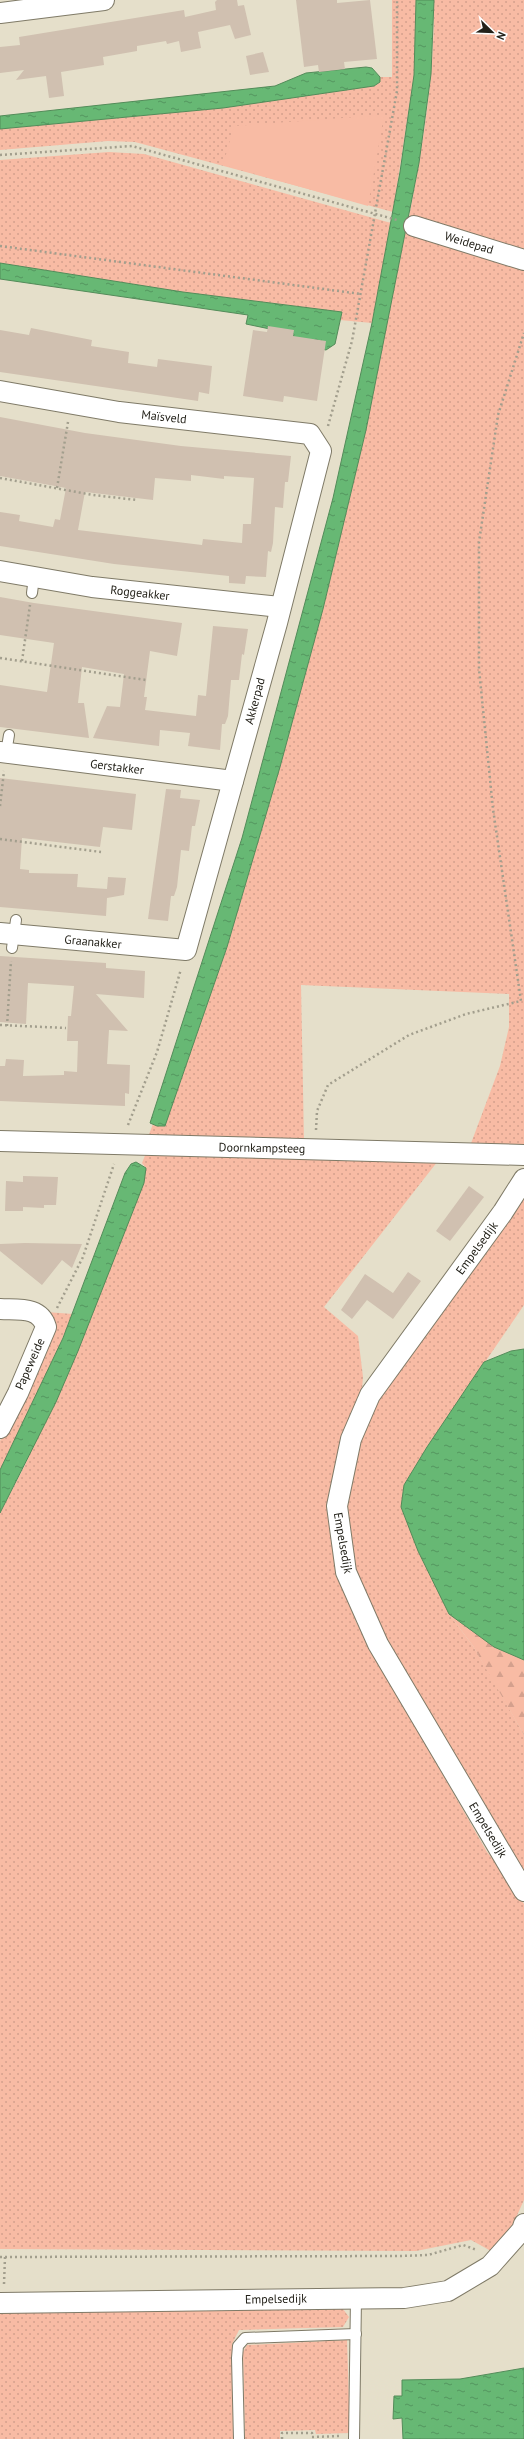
<svg xmlns="http://www.w3.org/2000/svg" width="524" height="2439" font-family="'PT Sans',sans-serif">
	<style>
		.grass { fill: url(#grass-dots) }
		.forest { fill: url(#forest-firs) }
		.park { fill: #f8bba4 }
		.water { fill: url(#water-ripples); stroke: #538b59 }
		.building { fill: #d0c0b0; fill-rule: evenodd }
		.lines { fill: none; stroke-linecap: round; stroke-linejoin: round }
		.service-casing { stroke: #7f7a67; stroke-width: 12 }
		.minor-casing { stroke: #7f7a67; stroke-width: 22 }
		.path { stroke: #a29e8d; stroke-width: 2.5; stroke-dasharray: 2 3; stroke-linecap: butt }
		.service { stroke: #fff; stroke-width: 10 }
		.minor { stroke: #fff; stroke-width: 20 }
		.labels { text-anchor: middle; stroke-width: 3; stroke-linejoin: round; paint-order: stroke }
		.street-label { font-size: 12px; fill: #232119; stroke: #fff }
	</style>
	<defs>
		<pattern id="grass-dots" width="8" height="8" patternUnits="userSpaceOnUse"><rect width="8" height="8" fill="#f8bba4"/><path d="M2 2h.1M6 6h.1" fill="none" stroke="#d4a08d" stroke-width="1.8" stroke-linecap="round"/></pattern>
		<pattern id="forest-firs" width="22" height="20" patternUnits="userSpaceOnUse"><rect width="22" height="20" fill="#f8bba4"/><path d="M5 1l3.5 6h-7zM16 11l3.5 6h-7z" fill="#d4a08d"/></pattern>
		<pattern id="water-ripples" width="26" height="14" patternUnits="userSpaceOnUse"><rect width="26" height="14" fill="#67b874"/><path d="M2 4q2-2 4 0t4 0M15 11q2-2 4 0t4 0" fill="none" stroke="#54955e"/></pattern>
	</defs>
	<rect width="100%" height="100%" fill="#e5dfca"/>
	<!-- grass -->
	<g class="grass">
		<path d="M392 0H416L414 75 393 212 135 142 108 141 0 150V129L223 108 374 86 380 82V77H392Z"/>
		<path d="M434 0H524V253L409 217C423 145 435 73 434 0Z"/>
		<path d="M109 152 144 154 391 223 372 323 340 320 342 312 183 292 0 263V160Z"/>
		<path d="M406 228 524 265V1144L470 1146 500 1066 509 1027V994L301 985 304 1140 148 1137 153 1124 165 1126 227 947 280 767 323 609 366 430Z"/>
		<path d="M148 1148 441 1157 324 1307 358 1336 363 1377 361 1402 339 1456 347 1597 356 1622 371 1649 487 1852 509 1879 524 1904V2200L505 2242 491 2251 471 2240 416 2251 0 2249V1513L25 1465 146 1168 142 1163Z"/>
		<path d="M524 1196V1305L427 1447 404 1485 442 1597 449 1614 473 1646 492 1678 524 1735V1880L384 1638 354 1567 345 1507 349 1473 375 1403Z"/>
		<path d="M46 1312 73 1314 38 1394 0 1470V1441L19 1402Z"/>
		<path d="M340 2305 349 2317 343 2327 239 2330 232 2344 233 2439H0V2308Z"/>
		<path d="M347 2340 350 2433 316 2434 315 2430 280 2431V2439H245L243 2352 247 2345Z"/>
	</g>
	<!-- forest -->
	<path class="forest" d="M449 1614 494 1647 524 1660V1735L473 1646Z"/>
	<!-- park -->
	<path class="park" d="M384 115 368 206 223 165 234 126Z"/>
	<!-- water -->
	<g class="water">
		<path d="M416 0H434L431 74 419 163 366 430 323 609 280 767 227 947 165 1126H157L150 1123 242 838 333 498 372 323 400 172 414 75Z"/>
		<path d="M366 67 372 68 380 77V82L374 86 223 108 0 129V116L275 86 306 73Z"/>
		<path d="M0 263 183 292 342 312 335 344 326 350 292 343 294 334 246 324 248 315 0 279Z"/>
		<path d="M136 1162 146 1168 144 1183 78 1351 56 1402 0 1513V1470L63 1338 125 1173 131 1164Z"/>
		<path d="M524 1349V1660L494 1647 449 1614 418 1551 401 1507 404 1485 427 1447 484 1362 511 1351Z"/>
		<path d="M524 2368V2439H403L402 2418 393 2419 394 2396H402V2380L460 2379Z"/>
	</g>
	<!-- building -->
	<g class="building">
		<path d="M217 0H237L238 6 244 5 251 35 235 39 230 25 198 32 201 48 181 52 179 41 167 44 166 41 137 46V51L103 57 104 65 61 72 64 96 49 98 46 76 16 80 24 70 0 73V47L20 45 19 37 184 10 185 17 216 10 215 2Z"/>
		<path d="M296 0H337V3L370 0 377 59 344 62 345 69 319 72 318 65 304 67Z"/>
		<path d="M263 52 269 72 250 75 246 56Z"/>
		<path d="M268 326 294 330 293 336 326 341 317 401 284 396 283 402 243 396 253 330 267 332Z"/>
		<path d="M31 328 92 340 91 346 129 352 128 363 157 367 158 359 212 366 209 394 199 392 198 401 0 372V330L29 335Z"/>
		<path d="M0 417 85 433 181 446 291 456 288 482H285L283 508 275 507 273 543 271 552 268 551 266 577 246 576 245 584 229 583V576L114 564 0 546V512L20 515 19 521 53 527 55 519 60 520 66 488 0 476ZM191 475 224 479V476L254 478 251 524H243L242 543 203 539 202 545 78 530 85 492 153 500 155 478 191 481Z"/>
		<path d="M0 597 34 603 182 623 177 656 150 651 144 697H147L145 710 196 716 198 695 206 696 213 626 248 629 244 655 242 654 239 680H231L228 716 225 724H222L220 750 188 746 190 733 160 730 159 746 93 738 107 706 120 707 124 674 82 667 78 703H84L89 738 0 727V685L47 692 54 643 0 635Z"/>
		<path d="M0 778 136 794 132 830 103 827 100 847 22 838 20 869 29 870V873L78 874 77 887 107 889 108 877 126 878 124 895 107 898 106 916 0 907Z"/>
		<path d="M166 789 181 790 180 798 200 800 195 826H192L189 851 181 850 177 887 174 896H171L168 921 148 919Z"/>
		<path d="M0 956 106 963V968L145 971 144 998 96 994 128 1031 109 1030 107 1064 130 1065 129 1094 125 1093V1106L0 1101V1066H5L6 1059 24 1060 23 1076 64 1075V1071L77 1072 78 1041H67L68 1016H71L74 986 28 983 26 1024 0 1022Z"/>
		<path d="M23 1176 58 1177 56 1205H44V1208L23 1207V1211H5L6 1181 23 1182Z"/>
		<path d="M469 1186 484 1197 450 1241 436 1231Z"/>
		<path d="M0 1244 25 1243 82 1244 72 1268 62 1260 42 1285 0 1251Z"/>
		<path d="M408 1272 421 1281 393 1319 367 1300 352 1319 341 1310 365 1274 393 1293Z"/>
	</g>
	<g class="lines">
		<!-- service casing -->
		<g class="service-casing">
			<g id="service">
				<path d="M32 593 34 577"/>
				<path d="M6 753 9 735"/>
				<path d="M12 948 16 920"/>
				<path d="M239 2439 237 2358 238 2346 245 2338 356 2334"/>
				<path d="M354 2439 356 2298"/>
			</g>
		</g>
		<!-- minor casing -->
		<g class="minor-casing">
			<g id="minor">
				<path d="M0 13 104 0"/>
				<path d="M414 226 524 260"/>
				<path d="M0 391 119 412 310 434 321 451 277 623 186 950 0 933"/>
				<path d="M0 571 92 587 280 607"/>
				<path d="M0 752 233 781"/>
				<path d="M0 1141 524 1155"/>
				<path d="M524 1179 503 1212 370 1395 351 1439 337 1506 346 1572 378 1644 524 1891"/>
				<path d="M0 1309C18 1310 40 1306 46 1327L18 1393 0 1428"/>
				<path d="M0 2303 404 2298 448 2291 490 2266 522 2230 524 2224"/>
			</g>
		</g>
		<!-- path -->
		<g class="path">
			<path d="M0 155 132 146 397 220"/>
			<path d="M0 246 361 294"/>
			<path d="M328 426 352 341 397 91V0"/>
			<path d="M0 478 93 495 137 500"/>
			<path d="M57 488 68 422"/>
			<path d="M0 658 146 680"/>
			<path d="M22 661 30 605"/>
			<path d="M0 806 4 771"/>
			<path d="M0 839 101 852"/>
			<path d="M0 1025 66 1028"/>
			<path d="M7 1026 11 961"/>
			<path d="M128 1125 157 1052 181 969"/>
			<path d="M316 1130 317 1111 328 1085 409 1035 466 1014 521 1001 493 809 479 669V542L498 415 524 333"/>
			<path d="M57 1308 83 1257 114 1164"/>
			<path d="M0 2257 400 2256 428 2255 463 2245 477 2250"/>
			<path d="M4 2284 5 2257"/>
			<path d="M282 2439V2433H312V2437L340 2436"/>
		</g>
		<!-- service -->
		<use href="#service" class="service"/>
		<!-- minor -->
		<use href="#minor" class="minor"/>
	</g>
	<g class="labels">
		<!-- street labels -->
		<g class="street-label">
			<text transform="translate(469 243) rotate(17)" y="4">Weidepad</text>
			<text transform="translate(164 417) rotate(6)" y="4">Maïsveld</text>
			<text transform="translate(140 593) rotate(6)" y="4">Roggeakker</text>
			<text transform="translate(255 701) rotate(-75)" y="4">Akkerpad</text>
			<text transform="translate(117 767) rotate(7)" y="4">Gerstakker</text>
			<text transform="translate(93 942) rotate(5)" y="4">Graanakker</text>
			<text transform="translate(262 1148) rotate(1)" y="4">Doornkampsteeg</text>
			<text transform="translate(477 1248) rotate(-54)" y="4">Empelsedijk</text>
			<text transform="translate(30 1364) rotate(-66)" y="4">Papeweide</text>
			<text transform="translate(343 1543) rotate(80)" y="4">Empelsedijk</text>
			<text transform="translate(488 1830) rotate(59)" y="4">Empelsedijk</text>
			<text transform="translate(276 2299) rotate(-1)" y="4">Empelsedijk</text>
		</g>
	</g>
	<!-- north arrow -->
	<g transform="translate(492 32) rotate(113)" stroke="#ffffff" stroke-width="3" paint-order="stroke">
	<path d="M0-3L7 15L0 10L-7 15Z" fill="#232119"/>
	<text y="-6" font-size="11" font-weight="bold" text-anchor="middle" fill="#232119">N</text>
	</g>
</svg>
